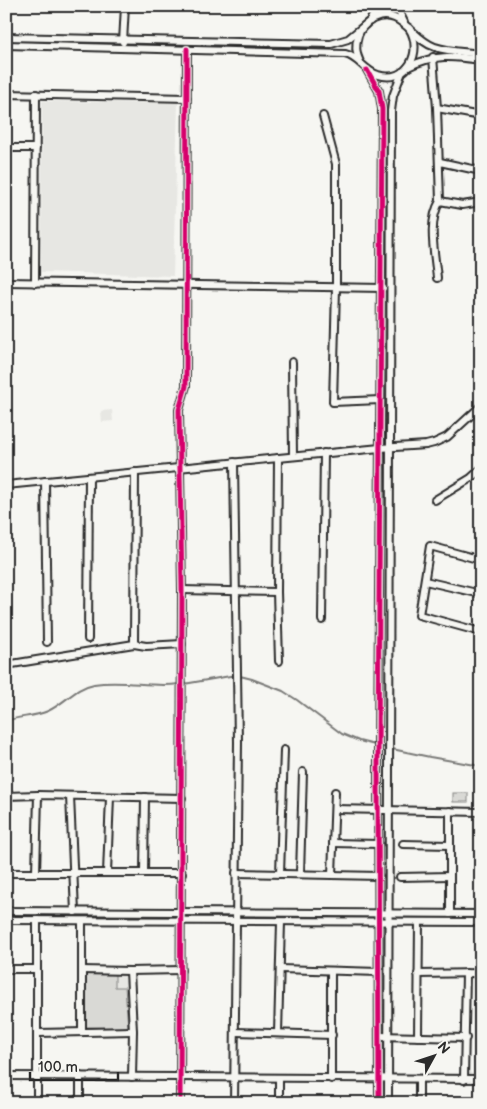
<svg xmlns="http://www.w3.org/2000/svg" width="487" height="1109" font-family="'Balsamiq Sans',sans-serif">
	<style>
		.built { fill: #e7e7e3 }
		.green { fill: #d9d9d5; stroke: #828280 }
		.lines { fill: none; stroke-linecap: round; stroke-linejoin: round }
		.stream { stroke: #7a7a78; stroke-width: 2 }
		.minor-casing { stroke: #2b2b2b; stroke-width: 10 }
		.minor { stroke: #f6f6f2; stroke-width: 6 }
		.cycleway-casing { stroke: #f6f6f2; stroke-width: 8 }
		.cycleway { stroke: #d6006c; stroke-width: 5 }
	</style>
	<rect width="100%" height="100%" fill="#f6f6f2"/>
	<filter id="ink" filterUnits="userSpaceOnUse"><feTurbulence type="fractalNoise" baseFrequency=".02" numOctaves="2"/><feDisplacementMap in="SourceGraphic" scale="10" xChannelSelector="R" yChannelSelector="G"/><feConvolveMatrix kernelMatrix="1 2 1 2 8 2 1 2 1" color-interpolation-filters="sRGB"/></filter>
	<g filter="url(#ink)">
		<!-- built -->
		<g class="built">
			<path d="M42 101 178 103 173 276 41 272Z"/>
			<path d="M112 410 113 421 102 422 101 411Z"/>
			<rect x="115" y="974" width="10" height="13"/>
		</g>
		<!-- green -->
		<g class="green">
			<rect x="453" y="793" width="15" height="9"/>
			<path d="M86 974H115V987H125L128 1028 86 1027Z"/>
		</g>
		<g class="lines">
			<!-- stream -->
			<g class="stream">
				<path d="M184 684 236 675 252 679 283 691 297 700 342 734 359 741 387 748"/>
				<path d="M6 721C19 716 35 717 48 711 64 704 76 687 94 684 123 679 151 688 179 684"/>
				<path d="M392 749 430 757 481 766"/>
			</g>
			<!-- minor casing -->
			<g class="minor-casing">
				<g id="minor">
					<path d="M396 6 404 22"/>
					<path d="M370 21 378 6"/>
					<path d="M6 37 331 44 348 39 365 25"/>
					<path d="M123 42 125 6"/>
					<path d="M6 45 345 54C359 57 364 71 378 75 407 84 424 52 409 28"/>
					<path d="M433 57 437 108 481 116"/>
					<path d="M360 62C356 54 355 45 358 36 360 29 366 23 373 19 401 6 412 40 435 47 449 52 466 52 481 54"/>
					<path d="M408 67C435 54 452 56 481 60"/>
					<path d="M367 70 379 91 382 109 378 757 379 1103"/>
					<path d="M6 94 187 98"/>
					<path d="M437 108 440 201C427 223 435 254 437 278"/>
					<path d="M323 116 336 164V288L333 402 380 400"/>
					<path d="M6 148H36"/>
					<path d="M440 162 481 171"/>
					<path d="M440 201 462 205 481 202"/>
					<path d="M6 282 383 288"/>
					<path d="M35 283 36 94"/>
					<path d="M292 362 293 456"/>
					<path d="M278 458 277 592 279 661"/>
					<path d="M234 462 238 742 234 1103"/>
					<path d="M45 481 47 642"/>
					<path d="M6 485 380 448 426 445 434 443 447 437 481 406"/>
					<path d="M435 500 471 478 481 469"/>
					<path d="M481 560 430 546 419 615 481 632"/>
					<path d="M425 581 481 594"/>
					<path d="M182 590 277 592"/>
					<path d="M322 620 324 453"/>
					<path d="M88 639 89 477"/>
					<path d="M134 644 135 472"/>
					<path d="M6 665 134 644 146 646 182 644"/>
					<path d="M6 796 38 795 182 798"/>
					<path d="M70 796 75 912"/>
					<path d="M335 809 481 812"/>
					<path d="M450 811V914"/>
					<path d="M333 843 379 844"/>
					<path d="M403 844 450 845"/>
					<path d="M6 873H182"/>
					<path d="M36 873 38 795"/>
					<path d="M107 873 110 797"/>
					<path d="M144 873 145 797"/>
					<path d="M236 873 379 876"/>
					<path d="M280 874 284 750"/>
					<path d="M300 874 303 772"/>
					<path d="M332 875 335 792"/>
					<path d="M400 877 450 876"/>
					<path d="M6 911 481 914"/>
					<path d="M6 920 481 922"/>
					<path d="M82 921V1032"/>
					<path d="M6 969H37"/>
					<path d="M280 969 379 972"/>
					<path d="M82 970 130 971 181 970"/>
					<path d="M130 971 133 1031 132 1077"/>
					<path d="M331 971V1079"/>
					<path d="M418 974 481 973"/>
					<path d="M236 1032 332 1035"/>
					<path d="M38 1033 133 1031"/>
					<path d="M278 1033 281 922"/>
					<path d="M379 1036 466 1038"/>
					<path d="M418 1037 419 922"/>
					<path d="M6 1076 481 1079"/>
					<path d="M80 1076V1103"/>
					<path d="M464 1080 466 973"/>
					<path d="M37 1103V920"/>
					<path d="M180 1103 182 590 179 410 186 386 187 49"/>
					<path d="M279 1103V1078"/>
					<path d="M388 1103 391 111 393 96 402 72"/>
					<path d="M419 1103V1079"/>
				</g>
			</g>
			<!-- minor -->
			<use href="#minor" class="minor"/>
			<!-- cycleway casing -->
			<g class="cycleway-casing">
				<g id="cycleway">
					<path d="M367 70 379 91 382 109 378 757 379 1103"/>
					<path d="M180 1103 182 590 179 410 186 386 187 49"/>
				</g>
			</g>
			<!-- cycleway -->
			<use href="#cycleway" class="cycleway"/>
		</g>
	</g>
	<!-- margin -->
	<rect width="487" height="1109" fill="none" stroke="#f6f6f2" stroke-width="25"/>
	<rect x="12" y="12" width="462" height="1084" fill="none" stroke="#2b2b2b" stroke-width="2" filter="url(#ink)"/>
	<!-- north arrow -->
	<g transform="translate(434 1056) rotate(50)" stroke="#f6f6f2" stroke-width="4" paint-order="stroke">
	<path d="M0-4L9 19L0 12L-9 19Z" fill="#2b2b2b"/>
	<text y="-8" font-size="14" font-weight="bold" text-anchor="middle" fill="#2b2b2b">N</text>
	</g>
	<!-- scale -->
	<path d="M30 1072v8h88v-8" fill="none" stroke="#2b2b2b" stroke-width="2.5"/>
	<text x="38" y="1072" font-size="15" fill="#2b2b2b" stroke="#f6f6f2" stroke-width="4" paint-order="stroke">100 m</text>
</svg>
